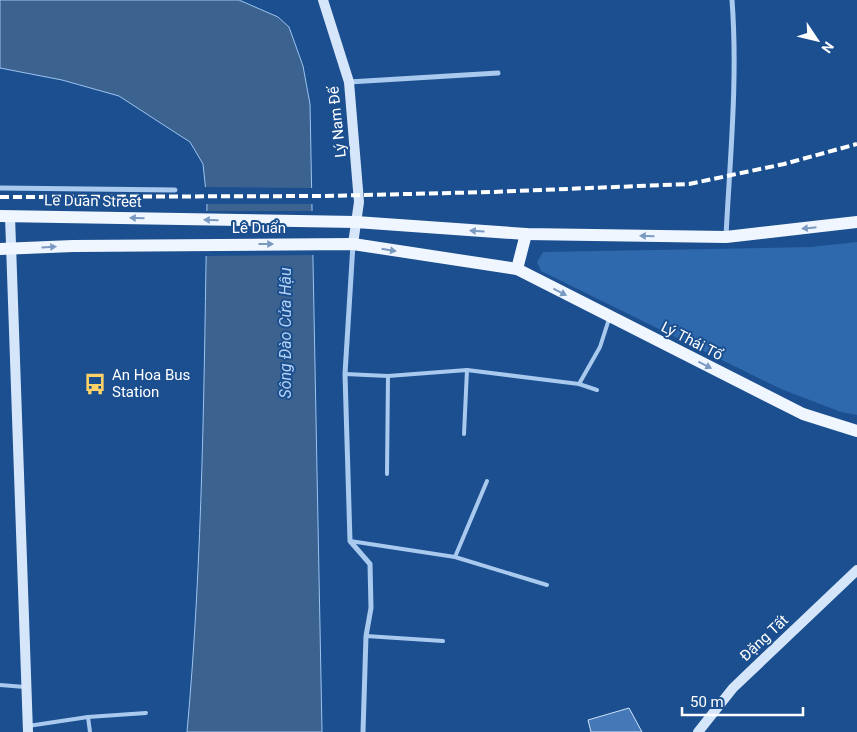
<svg xmlns="http://www.w3.org/2000/svg" width="857" height="732" font-family="Roboto,sans-serif">
	<style>
		.green { fill: #2e69ad }
		.water { fill: #3c6290; stroke: #9cc4f0 }
		.pier { fill: #1b4f8f }
		.building { fill: #4478b7; stroke: #cfe3fa }
		.lines { fill: none; stroke-linecap: round; stroke-linejoin: round }
		.lane { stroke: #a9c9ee; stroke-width: 4 }
		.street { stroke: #a9c9ee; stroke-width: 5 }
		.secondary { stroke: #d6e6fa; stroke-width: 10 }
		.primary { stroke: #f0f6ff; stroke-width: 12 }
		.rail { stroke: #fff; stroke-width: 4; stroke-dasharray: 9 4; stroke-linecap: butt }
		.oneway { fill: #7b9ac1 }
		.labels { text-anchor: middle; stroke-width: 4; stroke-linejoin: round; paint-order: stroke }
		.street-label { font-size: 15px; fill: #fff; stroke: #1b4f8f }
		.poi-label { font-size: 15px; fill: #fff; stroke: #1b4f8f; text-anchor: start }
		.water-label { font-size: 16px; font-style: italic; fill: #b5d3f5; stroke: #1b4f8f }
	</style>
	<rect width="100%" height="100%" fill="#1b4f8f"/>
	<!-- green -->
	<path class="green" d="M857 242V415L841 412 781 389 541 271 537 262 543 252 811 247Z"/>
	<!-- water -->
	<path class="water" d="M0 0H239L278 17 289 27 303 66 310 104 322 732H187C203 556 204 379 207 202L203 164 190 142 159 122 119 96 62 80 0 68Z"/>
	<!-- pier -->
	<g class="pier">
		<path d="M203 187 313 188 314 204H204Z"/>
		<path d="M204 211H314L315 255 204 256Z"/>
	</g>
	<!-- building -->
	<path class="building" d="M629 708 642 732H591L588 720Z"/>
	<g class="lines">
		<!-- lane -->
		<g class="lane">
			<path d="M345 374 388 376 467 370 579 384 597 390"/>
			<path d="M579 384 600 347 609 319"/>
			<path d="M464 434 467 370"/>
			<path d="M387 474 388 376"/>
			<path d="M350 541 455 557 547 585"/>
			<path d="M455 557 487 481"/>
			<path d="M366 636 443 641"/>
			<path d="M0 685 25 687"/>
			<path d="M88 717 90 732"/>
			<path d="M28 726 88 717 146 713"/>
		</g>
		<!-- street -->
		<g class="street">
			<path d="M349 82 498 73"/>
			<path d="M0 188 175 190"/>
			<path d="M726 236C730 158 738 78 732 0"/>
			<path d="M353 244 345 374 350 541 370 564 371 608 366 636 363 732"/>
		</g>
		<!-- secondary -->
		<g class="secondary">
			<path d="M323 0 349 82 359 202 353 244"/>
			<path d="M10 216 28 732"/>
			<path d="M698 732 733 688 857 570"/>
		</g>
		<!-- primary -->
		<g class="primary">
			<path d="M0 216 356 222 526 234 726 237 857 222"/>
			<path d="M0 249 73 246 353 244 517 269 803 414 857 431"/>
			<path d="M517 269 526 234"/>
		</g>
		<!-- rail -->
		<path class="rail" d="M0 197 324 196 491 192 689 184 784 164 857 144"/>
	</g>
	<!-- one-way arrows -->
	<defs><path id="oneway-solid" d="M-6-.8H1V-3.2L6.5 0L1 3.2V.8H-6Z" transform="scale(1.25)"/></defs>
	<g class="oneway">
		<use href="#oneway-solid" transform="translate(137 218) rotate(-178)"/>
		<use href="#oneway-solid" transform="translate(211 220) rotate(-179)"/>
		<use href="#oneway-solid" transform="translate(809 228) rotate(174)"/>
		<use href="#oneway-solid" transform="translate(477 231) rotate(-176)"/>
		<use href="#oneway-solid" transform="translate(647 236) rotate(-179)"/>
		<use href="#oneway-solid" transform="translate(266 244)"/>
		<use href="#oneway-solid" transform="translate(49 247) rotate(-3)"/>
		<use href="#oneway-solid" transform="translate(389 250) rotate(9)"/>
		<use href="#oneway-solid" transform="translate(560 292) rotate(27)"/>
		<use href="#oneway-solid" transform="translate(705 365) rotate(27)"/>
	</g>
	<!-- icons -->
	<defs>
		<g id="bus-bare" transform="scale(1.725)"><path d="M-5-6H5V4H4V6H2V4H-2V6H-4V4H-5ZM-3.5-4V0h7V-4ZM-3.5 1.2v1.5H-2V1.2ZM2 1.2v1.5H3.5V1.2Z" fill="#ffd166" stroke="#1b4f8f" stroke-width="2.5" paint-order="stroke"/></g>
	</defs>
	<g fill-rule="evenodd">
		<use href="#bus-bare" x="95" y="384"/>
	</g>
	<g class="labels">
		<!-- street labels -->
		<g class="street-label">
			<text transform="translate(337 122) rotate(-96)" y="5">Lý Nam Đế</text>
			<text transform="translate(93 201) rotate(1)" y="5">Le Duan Street</text>
			<text x="259" y="233">Lê Duẩn</text>
			<text transform="translate(692 341) rotate(27)" y="5">Lý Thái Tổ</text>
			<text transform="translate(764 638) rotate(-43)" y="5">Đặng Tất</text>
		</g>
		<!-- poi labels -->
		<g class="poi-label">
			<text x="112" y="380">An Hoa Bus<tspan x="112" dy="17">Station</tspan></text>
		</g>
		<!-- water labels -->
		<g class="water-label">
			<text transform="translate(285 333) rotate(-90)" y="6">Sông Đào Cửa Hậu</text>
		</g>
	</g>
	<!-- north arrow -->
	<g transform="translate(817 40) rotate(125)" stroke="#1b4f8f" stroke-width="4" paint-order="stroke">
	<path d="M0-4L9 19L0 12L-9 19Z" fill="#ffffff"/>
	<text y="-8" font-size="14" font-weight="bold" text-anchor="middle" fill="#ffffff">N</text>
	</g>
	<!-- scale -->
	<path d="M682 707v8h121v-8" fill="none" stroke="#ffffff" stroke-width="2.5"/>
	<text x="690" y="707" font-size="15" fill="#ffffff" stroke="#1b4f8f" stroke-width="4" paint-order="stroke">50 m</text>
</svg>
